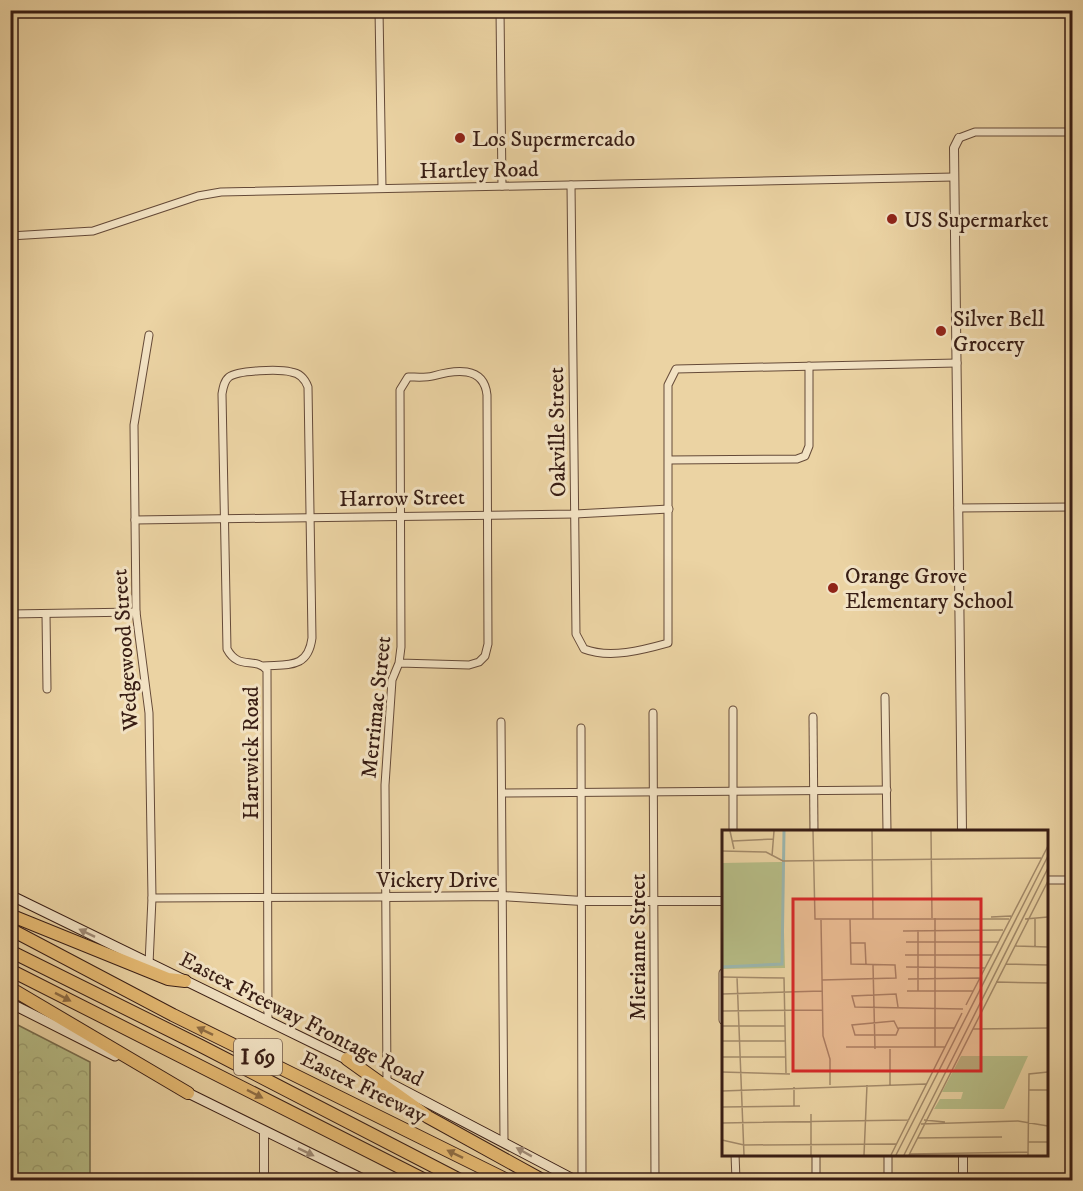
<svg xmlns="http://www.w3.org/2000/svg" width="1083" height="1191" font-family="'IM FELL DW Pica',serif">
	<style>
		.forest { fill: url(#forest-crowns); stroke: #776c4d; stroke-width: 1.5 }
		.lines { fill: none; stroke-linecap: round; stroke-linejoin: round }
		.minor-casing { stroke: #654a38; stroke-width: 9 }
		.tertiary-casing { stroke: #654a38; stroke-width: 10 }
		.secondary-casing { stroke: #381d14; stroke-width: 11 }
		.motorway-casing { stroke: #381d14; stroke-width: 14 }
		.minor { stroke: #f2e2c3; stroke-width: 7 }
		.tertiary { stroke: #f2e2c3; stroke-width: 8 }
		.secondary { stroke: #f2e2c3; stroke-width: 9 }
		.motorway { stroke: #e6ba72; stroke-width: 12 }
		.oneway { fill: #9e8974 }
		.oneway2 { fill: #8f6c43 }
		.poi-dot { fill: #8f2418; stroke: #f2e2c3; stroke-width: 2 }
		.labels { text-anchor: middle; stroke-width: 6; stroke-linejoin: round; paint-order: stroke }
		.shield { fill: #f2e2c3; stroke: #705848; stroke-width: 1.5 }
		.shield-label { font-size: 21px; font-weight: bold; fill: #381d14 }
		.poi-label { font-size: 22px; fill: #381d14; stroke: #f2e2c3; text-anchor: start }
		.street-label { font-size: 22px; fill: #381d14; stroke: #f2e2c3 }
		.inset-river { fill: none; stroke: #9bb6ae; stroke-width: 3 }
		.inset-road { fill: none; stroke: #a38a6a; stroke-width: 1.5 }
		.view { fill: #d62828; fill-opacity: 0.15; stroke: #d62828; stroke-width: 3 }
		.inset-edge { fill: none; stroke: #381d14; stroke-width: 3 }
	</style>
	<defs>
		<pattern id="forest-crowns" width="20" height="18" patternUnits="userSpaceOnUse" patternTransform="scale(1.5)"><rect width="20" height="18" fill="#b6bc86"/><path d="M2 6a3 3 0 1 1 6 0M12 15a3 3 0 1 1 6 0" fill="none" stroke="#9da173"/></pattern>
	</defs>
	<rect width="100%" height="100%" fill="#ebd3a3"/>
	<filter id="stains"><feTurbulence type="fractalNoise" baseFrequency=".00333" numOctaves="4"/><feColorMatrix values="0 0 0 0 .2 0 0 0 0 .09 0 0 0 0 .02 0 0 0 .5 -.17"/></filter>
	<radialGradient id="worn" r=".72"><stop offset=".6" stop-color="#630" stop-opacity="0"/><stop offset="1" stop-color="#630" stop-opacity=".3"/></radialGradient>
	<!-- forest -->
	<path class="forest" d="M10 1021 90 1062V1180H11Z"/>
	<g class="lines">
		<!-- minor casing -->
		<g class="minor-casing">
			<g id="minor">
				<path d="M379 10 382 188"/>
				<path d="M500 10 502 186"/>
				<path d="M959 138 975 132H1072"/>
				<path d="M571 185 576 634 584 649C610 659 643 650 668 643V385L676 369 957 363"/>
				<path d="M10 236 93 231 198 196 221 192 954 177"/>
				<path d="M149 335 134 425 136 612 149 713 152 898 149 964"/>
				<path d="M669 460 797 459 805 456 809 446V366"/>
				<path d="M958 508 1072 507"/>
				<path d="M135 520 575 514 669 509"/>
				<path d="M10 614 136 612"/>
				<path d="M46 614 47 689"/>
				<path d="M263 666C288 664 308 669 312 638L308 387C305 379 299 373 291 372 280 369 238 370 229 377 224 381 223 388 222 394L227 649C239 671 254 656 267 670L268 1021"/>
				<path d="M885 697 887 831"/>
				<path d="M733 710V831"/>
				<path d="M653 713 655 1180"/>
				<path d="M813 717 814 831"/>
				<path d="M501 722 504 1141"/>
				<path d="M581 728 582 1180"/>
				<path d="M502 793 887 790"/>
				<path d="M1046 880H1072"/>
				<path d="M152 898 386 897"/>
				<path d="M723 973V1020"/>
				<path d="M387 1082 385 785 392 680 399 663 401 647 400 390 408 377C416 377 426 378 433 376 454 370 484 365 487 395L488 644 485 656 479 662 469 665 399 663"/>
				<path d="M735 1154 736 1180"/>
				<path d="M816 1154V1180"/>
				<path d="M888 1154V1180"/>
			</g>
		</g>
		<!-- tertiary casing -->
		<g class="tertiary-casing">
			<g id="tertiary">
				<path d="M959 138 954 148 962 831"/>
				<path d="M386 897 502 896 582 901H723"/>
				<path d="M264 1132V1180"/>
				<path d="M963 1154V1180"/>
			</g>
		</g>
		<!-- secondary casing -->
		<g class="secondary-casing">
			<g id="secondary">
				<path d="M10 895 350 1061"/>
				<path d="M10 1003 115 1056"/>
				<path d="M386 1081 575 1180"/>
				<path d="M184 1091 365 1180"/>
			</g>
		</g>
		<!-- motorway casing -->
		<g class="motorway-casing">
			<g id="motorway">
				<path d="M10 915 168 979 185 981"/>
				<path d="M10 929 173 1015 507 1180"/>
				<path d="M10 951 201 1046 460 1180"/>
				<path d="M10 970 425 1180"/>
				<path d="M10 988 188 1093"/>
				<path d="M347 1059 428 1117 542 1180"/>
			</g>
		</g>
		<!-- minor -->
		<use href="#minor" class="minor"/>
		<!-- tertiary -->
		<use href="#tertiary" class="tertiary"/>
		<!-- secondary -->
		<use href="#secondary" class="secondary"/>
		<!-- motorway -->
		<use href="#motorway" class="motorway"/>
	</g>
	<!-- one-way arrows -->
	<defs><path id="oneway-solid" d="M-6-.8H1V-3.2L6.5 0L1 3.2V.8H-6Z" transform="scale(1.5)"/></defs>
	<g class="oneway">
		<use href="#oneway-solid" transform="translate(87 933) rotate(-154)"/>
		<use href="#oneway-solid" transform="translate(306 1152) rotate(26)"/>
		<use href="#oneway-solid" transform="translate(524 1152) rotate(-151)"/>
	</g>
	<g class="oneway2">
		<use href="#oneway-solid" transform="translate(63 997) rotate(27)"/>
		<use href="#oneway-solid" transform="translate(205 1031) rotate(-154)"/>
		<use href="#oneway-solid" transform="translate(255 1094) rotate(27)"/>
		<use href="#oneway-solid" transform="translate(455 1154) rotate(-154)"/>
	</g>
	<!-- markers -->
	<g class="poi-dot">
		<circle cx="460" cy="138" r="6"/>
		<circle cx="892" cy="219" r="6"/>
		<circle cx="941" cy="331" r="6"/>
		<circle cx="833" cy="588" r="6"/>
	</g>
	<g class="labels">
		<!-- shield labels -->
		<rect class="shield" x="234" y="1039" width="48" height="36" rx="4.5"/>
		<g class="shield-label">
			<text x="258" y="1064">I 69</text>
		</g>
		<!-- poi labels -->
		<g class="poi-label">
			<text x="472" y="146">Los Supermercado</text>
			<text x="904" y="227">US Supermarket</text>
			<text x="953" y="326">Silver Bell<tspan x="953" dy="25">Grocery</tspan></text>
			<text x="845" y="583">Orange Grove<tspan x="845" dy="25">Elementary School</tspan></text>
		</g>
		<!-- street labels -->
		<g class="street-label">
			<text transform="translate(479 169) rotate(-1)" y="8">Hartley Road</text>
			<text transform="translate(556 432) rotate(-91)" y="8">Oakville Street</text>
			<text transform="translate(402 497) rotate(-1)" y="8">Harrow Street</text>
			<text transform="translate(124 650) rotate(-94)" y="8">Wedgewood Street</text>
			<text transform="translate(375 707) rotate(-84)" y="8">Merrimac Street</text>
			<text transform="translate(250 753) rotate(-90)" y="8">Hartwick Road</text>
			<text x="437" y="887">Vickery Drive</text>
			<text transform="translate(637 947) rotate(-90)" y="8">Mierianne Street</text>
			<text transform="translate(302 1018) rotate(27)" y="8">Eastex Freeway Frontage Road</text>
			<text transform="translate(364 1086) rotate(26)" y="8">Eastex Freeway</text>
		</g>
	</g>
	<!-- overview -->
	<g transform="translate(722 830)">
		<rect width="326" height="326" fill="#ebd3a3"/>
		<path d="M60 32 63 138 0 139V33Z" fill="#b6bc86"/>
		<path d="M0 33H56L57 88 44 86 0 62ZM0 66 57 91V132L3 134 10 119 11 90 0 76ZM239 226H306L282 279H212L218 269H239L241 262H220Z" fill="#b6bc86"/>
		<path class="inset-river" d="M0 137 60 134 62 1"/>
		<path class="inset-road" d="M8 1 12 19M91 1 93 89H287M150 1 151 89M209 1 210 88M11 11 52 9M0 21 44 22 61 31 319 28M50 26 52 1M269 87 289 86M213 88V217M303 89 326 87M313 89V117M99 90 101 206 108 229V255M196 100V161M181 101 281 100M184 112H276M129 113H143L144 135M293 116 326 117M183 125H270M284 134 326 135M151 135 153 219M184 137 263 138M0 147 62 148 64 243M15 147 22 325M186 149 257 148M100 150 174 148 173 135 129 134 128 89M274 152 326 153M185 161H251M0 164 100 161M244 175 326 16M176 177 174 164 130 166 133 177 241 179M0 181 101 180M0 196H63M176 199 172 191 130 195 133 205H174L177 198H232M251 199 326 198M0 211H63M124 217H223M168 219V255M0 227H64M0 242 68 244M307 260H326M0 261 204 254M72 276V257M0 277 78 276M89 284V325M202 290 223 292M0 293 187 290M199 294 296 291 326 296M195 308 280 307M0 310 22 315 174 314M306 312H326M188 324 306 322M142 325 145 255M169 325 240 183M174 325 326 26M182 325 326 38M187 325 326 51M306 325 307 244 326 242"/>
		<path class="view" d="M71 69H259V241H71Z"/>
		<rect width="326" height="326" class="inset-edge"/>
	</g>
	<!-- margin -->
	<rect width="1083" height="1191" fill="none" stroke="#ebd3a3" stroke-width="36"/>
	<rect x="12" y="12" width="1059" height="1167" fill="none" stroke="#381d14" stroke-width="3"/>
	<rect x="18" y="18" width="1047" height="1155" fill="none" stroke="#381d14" stroke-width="1.5"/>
	<rect width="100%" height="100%" filter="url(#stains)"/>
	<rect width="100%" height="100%" fill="url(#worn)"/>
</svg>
